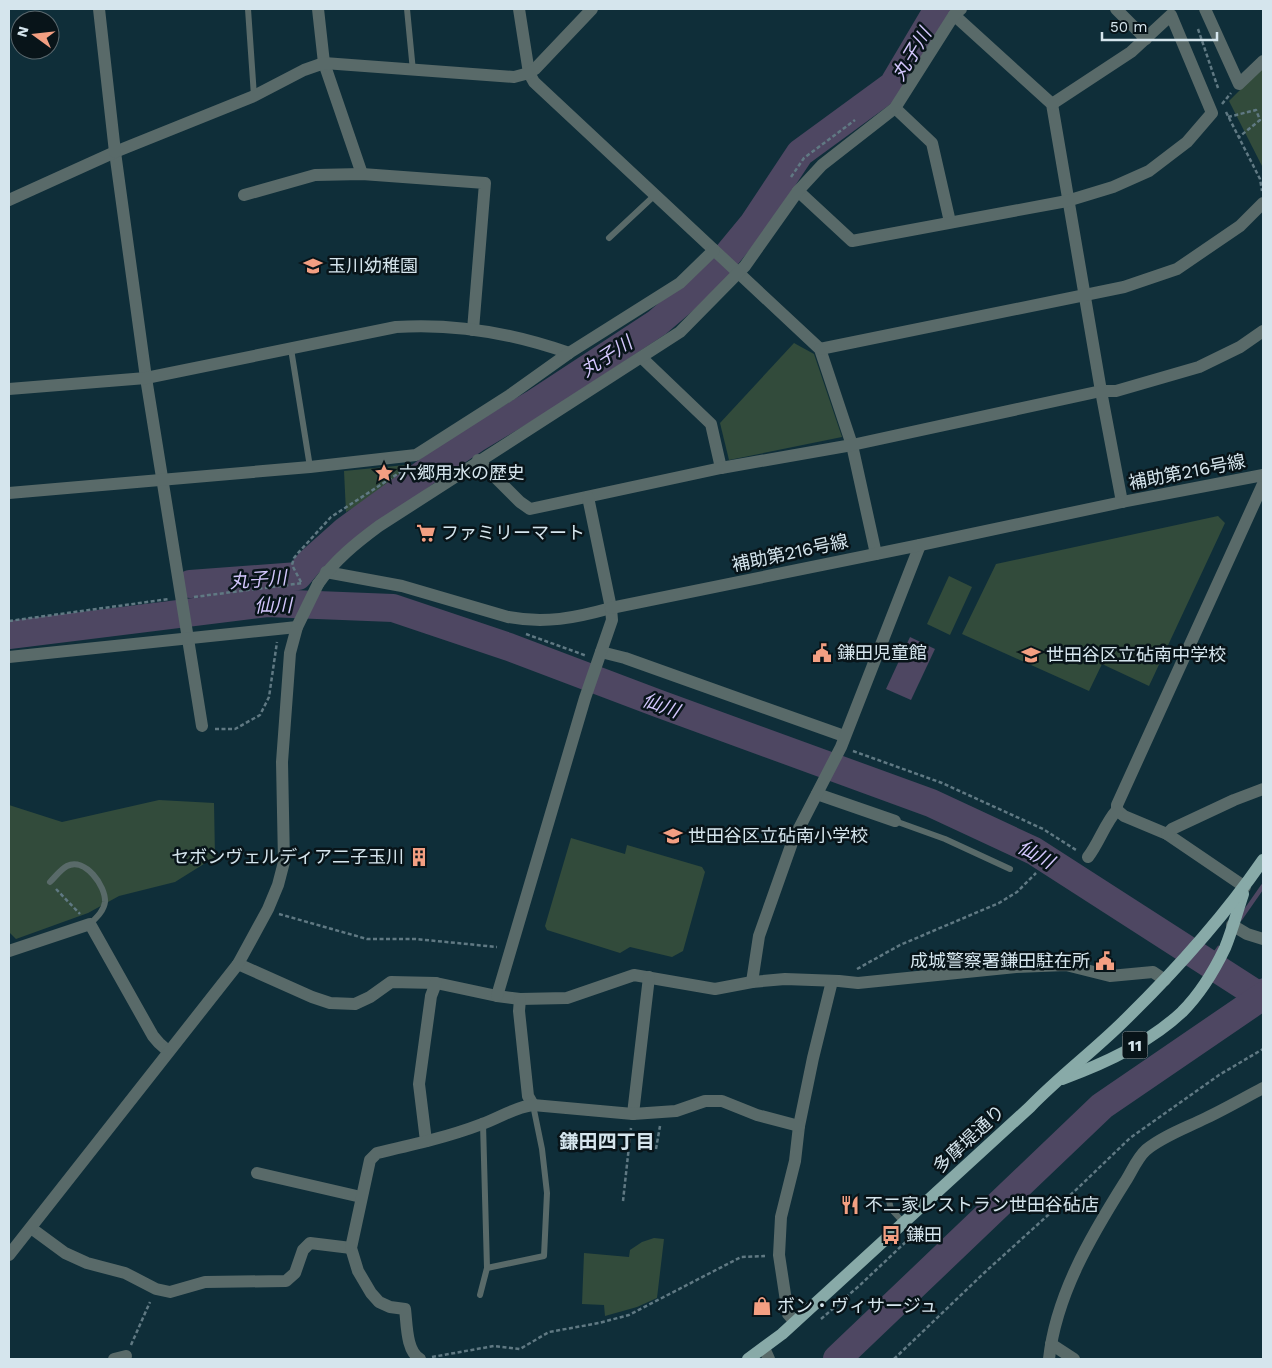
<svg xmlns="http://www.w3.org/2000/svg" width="1272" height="1368" font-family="'Work Sans','Noto Sans JP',sans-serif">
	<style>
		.green { fill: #324b3b }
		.water { fill: #4e4762 }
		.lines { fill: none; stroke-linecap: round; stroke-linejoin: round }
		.stream { stroke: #4e4762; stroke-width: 4.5 }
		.river { stroke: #4e4762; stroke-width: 28 }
		.path { stroke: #607983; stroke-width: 2.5; stroke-dasharray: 4 2.5; stroke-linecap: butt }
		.service { stroke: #596a69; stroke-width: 6 }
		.minor { stroke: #596a69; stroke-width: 12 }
		.tertiary { stroke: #596a69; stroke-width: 12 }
		.primary { stroke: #88aaa8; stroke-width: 12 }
		.labels { text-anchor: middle; stroke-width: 5; stroke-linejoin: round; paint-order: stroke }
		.shield { fill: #081419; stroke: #98a6ad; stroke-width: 1 }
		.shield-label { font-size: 16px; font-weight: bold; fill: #d5e5ed }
		.poi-label { font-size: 18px; fill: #d5e5ed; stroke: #081419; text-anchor: start }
		.street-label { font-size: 18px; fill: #d5e5ed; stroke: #081419 }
		.water-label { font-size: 19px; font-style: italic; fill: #d3c6fc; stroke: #081419 }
		.neighbourhood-label { font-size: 19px; font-weight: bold; fill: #d5e5ed; stroke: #081419 }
	</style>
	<rect width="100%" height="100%" fill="#0f2e39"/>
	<!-- green -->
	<g class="green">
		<path d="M1263 67V168L1229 101Z"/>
		<path d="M794 343 814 354 842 437 729 460 720 423Z"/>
		<path d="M405 465 412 476 346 512 344 471Z"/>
		<path d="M1218 516 1225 523 1149 686 1102 664 1089 691 962 634 996 564Z"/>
		<path d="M949 576 972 587 950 635 927 624Z"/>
		<path d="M159 800 214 803 215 857 175 882 119 896 88 913 16 939 9 932V805L62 822Z"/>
		<path d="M571 838 625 854 627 845 702 867 705 872 683 951 672 957 630 947 620 953 547 930 545 926Z"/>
		<path d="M654 1238 664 1239 657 1298 637 1307 605 1316 604 1305 582 1304 584 1253 629 1257 630 1250 642 1242Z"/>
	</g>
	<!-- water -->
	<g class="water">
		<path d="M910 637 935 649 911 700 886 689Z"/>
		<path d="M1263 978V1012L1262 1013 1251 982Z"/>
	</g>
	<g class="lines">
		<!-- stream -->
		<g class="stream">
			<path d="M1240 919 1263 886"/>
			<path d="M1208 963 1219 948"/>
		</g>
		<!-- river -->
		<g class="river">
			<path d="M190 584 298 576 309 563 346 530 430 469 475 439 535 403 657 323 705 282 753 224 800 153 893 85 938 9"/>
			<path d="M9 635 267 603 393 608 509 647 657 703 931 803 1034 851 1261 997"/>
			<path d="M837 1359 1102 1106 1263 996"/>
		</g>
		<!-- path -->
		<g class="path">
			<path d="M1198 29 1218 88"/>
			<path d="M1222 104 1231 93"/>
			<path d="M1226 112 1260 179 1262 191"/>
			<path d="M1228 117 1256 110 1260 120 1239 137"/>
			<path d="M791 177 804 158 855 120"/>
			<path d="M301 582 292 565 294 558 298 553 331 517 402 471"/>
			<path d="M194 597 303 583"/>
			<path d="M9 621 169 599"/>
			<path d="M526 634 587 656"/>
			<path d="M215 729H235L260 715 269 697 277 642"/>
			<path d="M853 751 942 783 1043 829 1076 850"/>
			<path d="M56 889 80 914"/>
			<path d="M279 914 367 939H416L497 947"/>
			<path d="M857 969 900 945 999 903 1017 892 1036 873"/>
			<path d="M656 1149 660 1126"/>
			<path d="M623 1201 631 1128"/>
			<path d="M821 1319 859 1286 911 1237"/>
			<path d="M131 1345 150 1302"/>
			<path d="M432 1357 494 1346 520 1349 549 1332 599 1323 629 1315 741 1257 765 1256"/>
			<path d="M894 1359 984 1273 1078 1188 1130 1138 1219 1075 1263 1049"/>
		</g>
		<!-- service -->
		<g class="service">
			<path d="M248 9 254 96"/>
			<path d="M407 9 413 71"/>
			<path d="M609 238 655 195"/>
			<path d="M291 349 310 467"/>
			<path d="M895 821 945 839 1010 869"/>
			<path d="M50 882C55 877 61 869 67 866 85 857 106 886 105 902 104 911 96 918 90 924"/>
			<path d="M889 1201 891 1209 904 1223"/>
			<path d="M487 1268 544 1256 547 1193 542 1149 533 1105"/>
			<path d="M480 1295 487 1268 483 1124"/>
		</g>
		<!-- minor -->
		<g class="minor">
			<path d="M318 9 324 63 362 174"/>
			<path d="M519 9 529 73 534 82 820 349 852 445 876 554"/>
			<path d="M1116 9 1146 39"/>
			<path d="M1205 9 1239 84 1263 61"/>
			<path d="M954 15 1052 104 1101 391 1122 502"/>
			<path d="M895 108 932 143 950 222"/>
			<path d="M115 152 146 378 202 726"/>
			<path d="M798 191 852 241 1067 201 1113 187 1149 171 1187 142 1212 113 1171 15 1131 52 1052 104"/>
			<path d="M244 195 315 175 362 174 485 183 473 330"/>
			<path d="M9 200 115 152 254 96 304 70 324 63 514 77 529 73 535 69 592 9"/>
			<path d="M820 349 1124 287 1177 269 1240 226 1263 203"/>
			<path d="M642 358 711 424 721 468"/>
			<path d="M9 389 146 378 396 327C456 323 512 333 569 353"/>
			<path d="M478 460 520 502 530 509 721 468 852 445 1101 391H1116L1199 367 1240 347 1263 331"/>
			<path d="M9 493 310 467 416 455 510 395 569 353 680 283 714 250"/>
			<path d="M326 572 402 586 508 617C545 624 575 618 611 608"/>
			<path d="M318 584C335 560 356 543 379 526L680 332 745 266 798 191 822 165 895 108 954 15 961 9"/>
			<path d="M601 652 625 658 844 736"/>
			<path d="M9 657 297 627"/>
			<path d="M817 794 895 821"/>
			<path d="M1117 810 1124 816 1167 834 1245 887"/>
			<path d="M1167 834 1172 829 1234 800 1263 789"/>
			<path d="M1088 857C1099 843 1105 823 1117 810V805L1263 484"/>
			<path d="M1232 925 1247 934 1263 939"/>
			<path d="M9 951 90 924 153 1036 159 1043 168 1051"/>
			<path d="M238 964 312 997 330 1003 355 1004 370 997 391 982 436 983 497 996 520 999 567 998 634 975 715 989 752 982 785 979 839 981 858 983 1016 967 1066 965 1110 976 1153 972 1165 980"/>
			<path d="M752 982 759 936 793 840 841 747 920 545"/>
			<path d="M497 996 585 698 612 620 611 608 588 497"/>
			<path d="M520 999 519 1011 528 1096 533 1105"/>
			<path d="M633 1114 649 977"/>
			<path d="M426 1141 419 1084 431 996 436 983"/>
			<path d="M257 1173 361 1197"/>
			<path d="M31 1228 65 1253 87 1263 125 1273 156 1289 170 1292 205 1282 286 1281 295 1273 303 1250 310 1243 351 1248"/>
			<path d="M795 1322 788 1314 779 1255 781 1217 795 1161 799 1126 813 1058 832 981"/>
			<path d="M1051 1344 1074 1359"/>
			<path d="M114 1359 126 1356"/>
			<path d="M420 1359C406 1351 407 1324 405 1309L390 1307 379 1302 371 1293 358 1271 351 1248 370 1160 377 1153C412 1145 448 1137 482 1124 499 1118 515 1107 533 1105L633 1114 676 1111 705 1101H722L757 1115 799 1126"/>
			<path d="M1049 1359C1056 1295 1091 1236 1125 1182 1131 1173 1137 1158 1146 1150 1163 1136 1186 1128 1206 1118 1225 1109 1244 1098 1263 1088"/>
		</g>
		<!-- tertiary -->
		<g class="tertiary">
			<path d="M99 9 115 152"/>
			<path d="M611 608 920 545 1122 502 1263 475"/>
			<path d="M9 1255 238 964 268 909 278 885 284 862 282 762 290 653 297 627 318 584"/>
			<path d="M764 1348 769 1359"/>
		</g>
		<!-- primary -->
		<g class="primary">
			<path d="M1062 1079C1104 1064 1149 1043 1182 1012 1199 995 1214 971 1225 948 1232 931 1237 912 1243 894"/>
			<path d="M748 1359 782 1334 1030 1107C1061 1075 1095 1050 1126 1019 1176 970 1223 918 1263 860"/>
		</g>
	</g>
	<!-- icons -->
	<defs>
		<g id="school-bare" transform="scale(1.5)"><path d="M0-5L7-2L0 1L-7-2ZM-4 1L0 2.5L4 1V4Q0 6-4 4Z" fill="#f39f82" stroke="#081419" stroke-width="2.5" paint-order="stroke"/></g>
		<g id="sight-bare" transform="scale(1.5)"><path d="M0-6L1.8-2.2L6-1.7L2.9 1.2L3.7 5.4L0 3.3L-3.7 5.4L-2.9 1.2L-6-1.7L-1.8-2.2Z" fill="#f39f82" stroke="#081419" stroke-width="2.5" paint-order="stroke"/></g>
		<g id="supermarket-bare" transform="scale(1.5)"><path d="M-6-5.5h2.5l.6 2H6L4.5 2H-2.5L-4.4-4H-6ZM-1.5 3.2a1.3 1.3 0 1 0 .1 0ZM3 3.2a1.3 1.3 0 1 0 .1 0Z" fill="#f39f82" stroke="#081419" stroke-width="2.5" paint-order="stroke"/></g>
		<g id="civic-bare" transform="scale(1.5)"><path d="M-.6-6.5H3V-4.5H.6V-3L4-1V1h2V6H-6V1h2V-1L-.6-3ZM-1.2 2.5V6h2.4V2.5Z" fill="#f39f82" stroke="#081419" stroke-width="2.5" paint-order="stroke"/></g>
		<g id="building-bare" transform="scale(1.5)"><path d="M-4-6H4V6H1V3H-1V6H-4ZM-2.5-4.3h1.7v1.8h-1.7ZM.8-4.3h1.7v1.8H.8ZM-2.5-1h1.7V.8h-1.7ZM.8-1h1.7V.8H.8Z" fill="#f39f82" stroke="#081419" stroke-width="2.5" paint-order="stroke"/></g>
		<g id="restaurant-bare" transform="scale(1.5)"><path d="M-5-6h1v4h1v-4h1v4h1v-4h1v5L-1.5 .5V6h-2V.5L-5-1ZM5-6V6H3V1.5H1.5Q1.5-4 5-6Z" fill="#f39f82" stroke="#081419" stroke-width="2.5" paint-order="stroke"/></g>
		<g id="bus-bare" transform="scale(1.5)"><path d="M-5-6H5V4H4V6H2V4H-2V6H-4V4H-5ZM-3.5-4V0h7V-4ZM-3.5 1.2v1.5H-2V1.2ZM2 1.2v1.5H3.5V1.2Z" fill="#f39f82" stroke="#081419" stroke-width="2.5" paint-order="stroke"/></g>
		<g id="shop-bare" transform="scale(1.5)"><path d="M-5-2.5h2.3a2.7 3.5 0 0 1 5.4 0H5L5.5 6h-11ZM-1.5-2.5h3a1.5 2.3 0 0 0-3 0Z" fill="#f39f82" stroke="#081419" stroke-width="2.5" paint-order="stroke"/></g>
	</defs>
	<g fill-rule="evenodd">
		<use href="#school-bare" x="313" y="266"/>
		<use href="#sight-bare" x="384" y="473"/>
		<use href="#supermarket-bare" x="426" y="533"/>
		<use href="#civic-bare" x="822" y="653"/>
		<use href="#school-bare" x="1031" y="655"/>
		<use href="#school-bare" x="673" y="836"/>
		<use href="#building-bare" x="419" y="857"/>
		<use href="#civic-bare" x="1105" y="961"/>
		<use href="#restaurant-bare" x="850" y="1205"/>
		<use href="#bus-bare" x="891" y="1235"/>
		<use href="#shop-bare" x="762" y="1306"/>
	</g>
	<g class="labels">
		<!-- shield labels -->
		<rect class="shield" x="1122.5" y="1031.5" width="25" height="27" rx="4"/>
		<g class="shield-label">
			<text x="1135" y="1051">11</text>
		</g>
		<!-- poi labels -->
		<g class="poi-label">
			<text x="328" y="272">玉川幼稚園</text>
			<text x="399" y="479">六郷用水の歴史</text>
			<text x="441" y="539">ファミリーマート</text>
			<text x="837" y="659">鎌田児童館</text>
			<text x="1046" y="661">世田谷区立砧南中学校</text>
			<text x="688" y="842">世田谷区立砧南小学校</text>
			<text x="404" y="863" text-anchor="end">セボンヴェルディア二子玉川</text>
			<text x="1090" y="967" text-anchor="end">成城警察署鎌田駐在所</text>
			<text x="865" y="1211">不二家レストラン世田谷砧店</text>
			<text x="906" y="1241">鎌田</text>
			<text x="777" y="1312">ボン・ヴィサージュ</text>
		</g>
		<!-- street labels -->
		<g class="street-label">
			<text transform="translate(1187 472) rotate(-11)" y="6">補助第216号線</text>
			<text transform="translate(790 553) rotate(-12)" y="6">補助第216号線</text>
			<text transform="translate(969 1139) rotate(-43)" y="6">多摩堤通り</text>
		</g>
		<!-- water labels -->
		<g class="water-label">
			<text transform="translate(911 54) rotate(-59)" y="7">丸子川</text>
			<text transform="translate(606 356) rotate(-33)" y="7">丸子川</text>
			<text transform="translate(258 579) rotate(-4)" y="7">丸子川</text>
			<text transform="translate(273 605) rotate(-1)" y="7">仙川</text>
			<text transform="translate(661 705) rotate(20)" y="7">仙川</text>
			<text transform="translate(1036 854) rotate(29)" y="7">仙川</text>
		</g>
		<!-- neighbourhood labels -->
		<g class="neighbourhood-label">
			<text x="607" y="1148">鎌田四丁目</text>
		</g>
	</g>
	<!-- border -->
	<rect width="1272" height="1368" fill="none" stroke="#d5e5ed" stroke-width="20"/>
	<!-- north arrow -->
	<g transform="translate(35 35) rotate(285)"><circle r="24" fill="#081419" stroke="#5a686e"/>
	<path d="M0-4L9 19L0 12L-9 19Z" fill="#f39f82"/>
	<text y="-8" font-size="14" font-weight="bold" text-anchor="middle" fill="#d5e5ed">N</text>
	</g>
	<!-- scale -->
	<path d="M1102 32v8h115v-8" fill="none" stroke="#d5e5ed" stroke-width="2.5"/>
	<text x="1110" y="32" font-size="15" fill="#d5e5ed" stroke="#081419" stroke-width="4" paint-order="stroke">50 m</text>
</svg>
